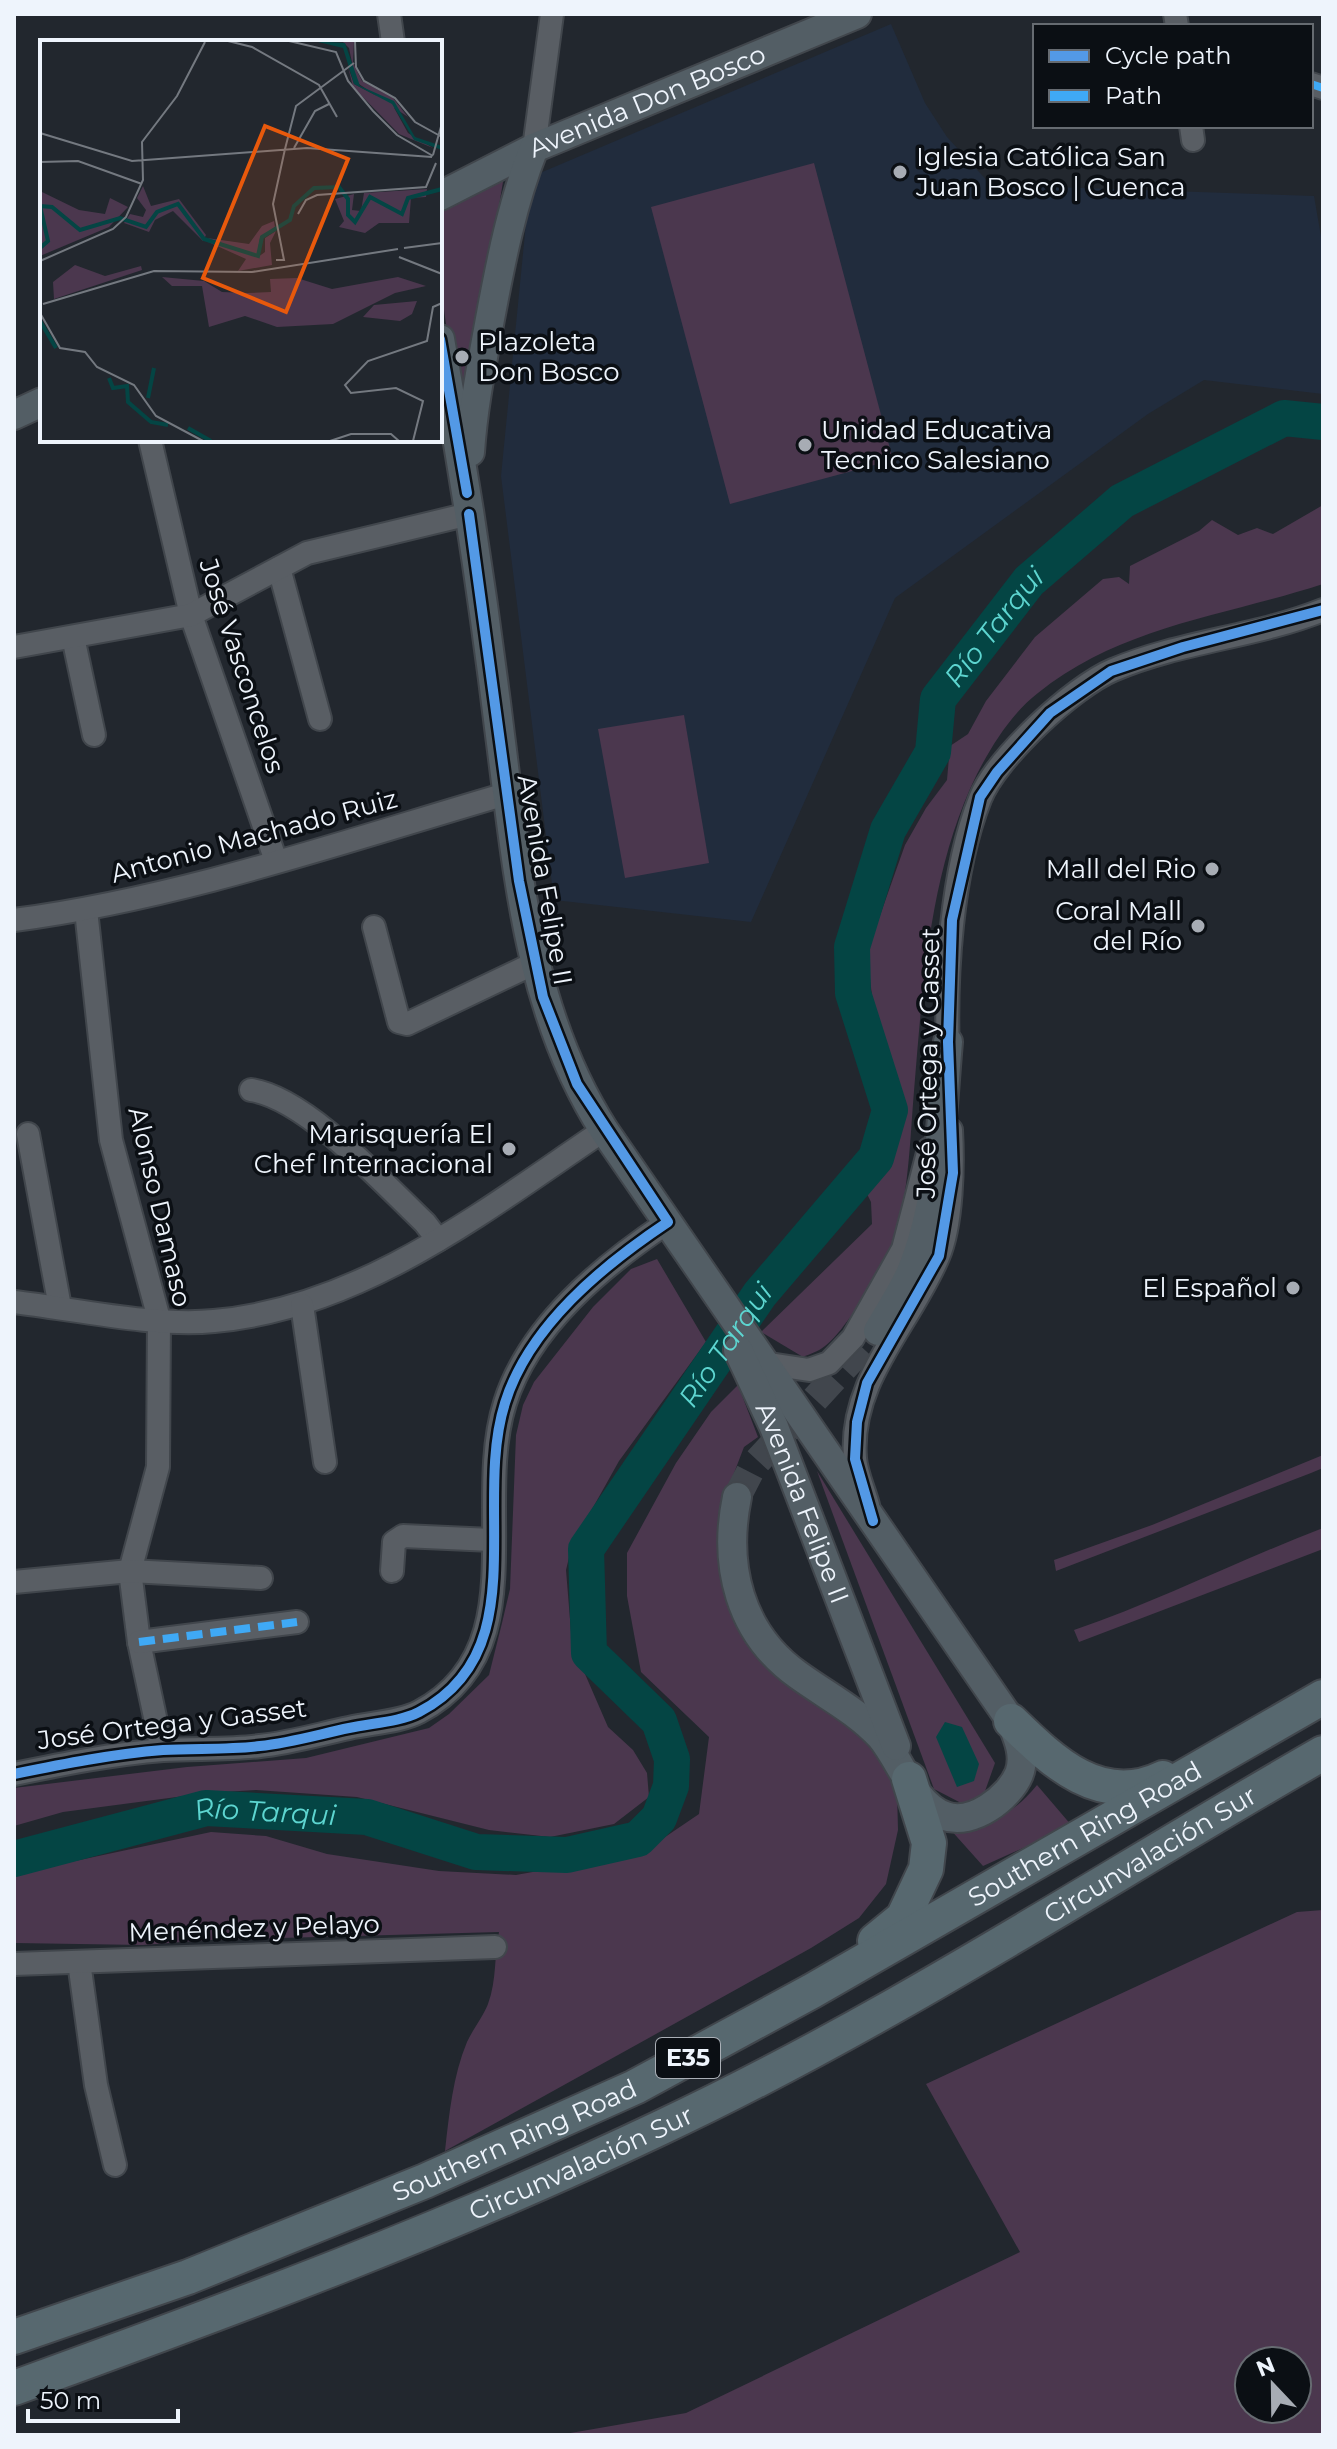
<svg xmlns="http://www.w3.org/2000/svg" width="1337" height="2449" font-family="Montserrat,sans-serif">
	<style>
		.built { fill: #212c3d }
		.green { fill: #4b374e; fill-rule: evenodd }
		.water { fill: #044544 }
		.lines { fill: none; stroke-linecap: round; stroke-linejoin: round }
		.river { stroke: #044544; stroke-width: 36 }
		.major-tunnel { stroke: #41464d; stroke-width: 28; stroke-dasharray: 28 14; stroke-linecap: butt }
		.minor-casing { stroke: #41464c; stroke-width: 26 }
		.major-casing { stroke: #41464c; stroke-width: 32 }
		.highway-casing { stroke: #41464c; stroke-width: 38 }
		.minor { stroke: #595e64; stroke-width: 22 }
		.major { stroke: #535e65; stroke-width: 28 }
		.highway { stroke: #57686f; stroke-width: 34 }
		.quiet { stroke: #3fa9f5; stroke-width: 8; stroke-dasharray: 16 8; stroke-linecap: butt }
		.cycleway-casing { stroke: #0b0f14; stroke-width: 15 }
		.cycleway { stroke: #5399e6; stroke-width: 10 }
		.poi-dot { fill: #a7acb4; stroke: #0b0f14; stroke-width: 3 }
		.labels { text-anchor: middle; stroke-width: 7; stroke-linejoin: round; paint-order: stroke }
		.shield { fill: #0b0f14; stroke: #aaafb6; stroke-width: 2 }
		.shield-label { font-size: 24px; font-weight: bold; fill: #eef4fc }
		.street-label { font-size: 26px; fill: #eef4fc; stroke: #0b0f14 }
		.poi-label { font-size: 26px; fill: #eef4fc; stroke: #0b0f14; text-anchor: end }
		.water-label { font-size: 28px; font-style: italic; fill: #5dd5d0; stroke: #0b0f14 }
		.inset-river { fill: none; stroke: #044544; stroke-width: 4 }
		.inset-road { fill: none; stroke: #747980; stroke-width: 2 }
		.view { fill: #e8590c; fill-opacity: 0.15; stroke: #e8590c; stroke-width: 4 }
		.inset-edge { fill: none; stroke: #eef4fc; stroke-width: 4 }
	</style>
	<rect width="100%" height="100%" fill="#22272e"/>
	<!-- built -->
	<path class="built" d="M891 24 925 103 947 137 991 185 1314 196 1323 248V394L1204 380 1148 414 895 598 751 922 554 900 501 476 528 203 540 173Z"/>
	<!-- green -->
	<g class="green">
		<path d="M814 163 893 460 730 504 651 207Z"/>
		<path d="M504 176 461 432 440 281V208Z"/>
		<path d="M1323 505V584C1225 616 1121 626 1038 693 1012 713 992 745 977 774 929 872 923 984 914 1091 910 1139 909 1189 896 1235 888 1260 846 1331 825 1346 819 1351 810 1354 803 1357L761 1332 872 1224 871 1202 853 1166 892 1084 874 1014 867 952 905 845 926 808 947 780 950 746 968 734 986 701 1035 637 1103 579 1119 577 1129 584 1130 566 1199 531 1212 520 1238 535 1257 528 1273 534Z"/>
		<path d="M684 715 709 863 625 878 598 729Z"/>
		<path d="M657 1259 706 1342 619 1461 572 1545 566 1570 572 1644 608 1727 633 1750 647 1773 649 1797 614 1824 550 1837 489 1830 357 1797 256 1790 207 1793 63 1812 14 1826V1788L187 1767 306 1758 429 1728 449 1714 489 1675 502 1623 510 1589 516 1435 523 1405 534 1382 593 1307 631 1269Z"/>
		<path d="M738 1385 758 1437 744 1447 718 1515 726 1593 871 1738 897 1791 898 1830 886 1884 859 1918 811 1948 445 2151C449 2115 453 2075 467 2042 473 2029 483 2017 488 2004 497 1980 494 1955 499 1932L207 1940 143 1945 14 1943V1874L211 1832 266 1836 327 1854 439 1871 516 1875 643 1852 699 1814 709 1737 641 1672 627 1596V1553L676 1463 711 1412Z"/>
		<path d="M1323 1455V1468L1311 1473 1056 1571 1054 1560 1152 1525Z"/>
		<path d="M817 1471 995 1763 984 1794 963 1804 934 1789Z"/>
		<path d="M1323 1528V1549L1079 1642 1074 1630C1159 1601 1239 1560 1323 1528Z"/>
		<path d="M1037 1785 1072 1826 983 1866 949 1828C991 1821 1009 1819 1037 1785Z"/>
		<path d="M1323 1910V2435H559L686 2413 1020 2252 926 2084 1297 1912ZM1249 2361H1297V2409H1249Z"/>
	</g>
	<!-- water -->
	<path class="water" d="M945 1722 962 1727 979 1764 974 1781 957 1787 936 1737Z"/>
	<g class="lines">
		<!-- river -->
		<path class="river" id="s1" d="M14 1859 206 1808 367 1817 476 1852 567 1855 638 1839 659 1818 671 1786 672 1759 659 1721 589 1653 586 1549 760 1294 876 1158 890 1110 853 993 852 947 888 830 933 752 938 699 1029 581 1122 501 1284 418 1323 422"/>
		<!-- major-tunnel -->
		<path class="major-tunnel" d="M737 1497 753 1466 878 1331"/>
		<!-- minor casing -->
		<g class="minor-casing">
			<g id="minor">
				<path d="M389 14 393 42"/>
				<path d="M1175 14 1177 26"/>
				<path d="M1311 84 1323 88"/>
				<path d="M1191 126 1193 140"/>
				<path d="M534 148 552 14"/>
				<path d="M150 440 191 615 276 861"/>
				<path d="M279 568 320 719"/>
				<path d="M73 637 94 735"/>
				<path d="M14 647 191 615 307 553 469 514"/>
				<path d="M86 910 111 1140 159 1319 158 1467 130 1571 139 1642 162 1750"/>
				<path d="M14 920C181 898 345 841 506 794"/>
				<path d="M374 927 399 1022 407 1024 535 963"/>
				<path d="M948 1056C945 977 951 872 980 799 996 758 1073 687 1113 670 1181 641 1256 637 1323 610"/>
				<path d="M251 1090C306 1098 384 1184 425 1223L438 1240"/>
				<path d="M28 1134 60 1307"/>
				<path d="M14 1302C74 1309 155 1327 214 1321 362 1308 485 1210 604 1130"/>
				<path d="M302 1305 325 1462"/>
				<path d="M763 1363 809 1370 829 1363 853 1338 903 1249 929 1149"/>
				<path d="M868 1505C864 1490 856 1473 855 1458 849 1380 910 1324 938 1257 952 1225 953 1165 951 1130"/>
				<path d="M392 1571 394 1542 403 1536 492 1540"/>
				<path d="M14 1582 130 1571 261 1578"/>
				<path d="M139 1642 297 1622"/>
				<path d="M14 1774C63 1764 113 1754 163 1750 195 1748 228 1750 260 1746 290 1743 320 1734 349 1728 371 1723 400 1722 419 1712 536 1651 472 1507 505 1403 529 1326 602 1266 668 1222"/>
				<path d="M79 1962 96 2085 115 2165"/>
				<path d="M14 1964 495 1947"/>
			</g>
		</g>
		<!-- major casing -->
		<g class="major-casing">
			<g id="major">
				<path id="s2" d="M440 196 534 148 857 14"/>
				<path d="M440 339C464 471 484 603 500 735 518 873 528 1011 604 1130L1011 1721C1018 1738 1026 1756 1019 1774 1009 1798 972 1826 945 1816 914 1805 901 1761 881 1737 857 1711 827 1696 798 1675 739 1633 723 1565 737 1497"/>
				<path d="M14 415 42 402"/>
				<path d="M470 452C473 407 482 363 490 319 501 260 512 204 534 148"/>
				<path d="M878 1331C889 1312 902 1292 911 1272 941 1199 941 1119 948 1042"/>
				<path id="s3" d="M738 1350 774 1427 896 1746"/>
			</g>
		</g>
		<!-- highway casing -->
		<g class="highway-casing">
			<g id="highway">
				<path d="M1011 1721C1053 1762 1101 1808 1163 1778"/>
				<path d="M875 1941 903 1918 926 1869 929 1843 909 1779"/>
				<path id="s4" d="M14 2337 188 2277 425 2181 635 2087 812 1991 1323 1697"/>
				<path id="s5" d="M14 2388C232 2309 450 2228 660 2128 890 2020 1103 1879 1323 1753"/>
			</g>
		</g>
		<!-- minor -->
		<use href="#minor" class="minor"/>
		<!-- major -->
		<use href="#major" class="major"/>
		<!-- highway -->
		<use href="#highway" class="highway"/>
		<!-- quiet -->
		<g class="quiet">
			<path d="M1311 84 1323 88"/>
			<path d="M139 1642 297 1622"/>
		</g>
		<!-- cycleway casing -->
		<g class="cycleway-casing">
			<g id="cycleway">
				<path d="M440 339 467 493"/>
				<path d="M873 1521 855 1459 857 1422 867 1383 939 1256 953 1173 948 1042 952 920 980 797 997 772 1050 713 1111 671 1183 647 1323 610"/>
				<path d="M14 1774C63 1764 113 1754 163 1750 195 1748 228 1750 260 1746 290 1743 320 1734 349 1728 371 1723 400 1722 419 1712 536 1651 472 1507 505 1403 529 1326 602 1266 668 1222L577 1084 543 997 519 881 469 514"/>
			</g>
		</g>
		<!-- cycleway -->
		<use href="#cycleway" class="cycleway"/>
	</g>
	<!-- markers -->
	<g class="poi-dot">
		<circle cx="900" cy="172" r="8"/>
		<circle cx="462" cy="357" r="8"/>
		<circle cx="805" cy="445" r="8"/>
		<circle cx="1212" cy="869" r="8"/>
		<circle cx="1198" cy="926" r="8"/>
		<circle cx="509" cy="1149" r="8"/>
		<circle cx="1293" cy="1288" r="8"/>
	</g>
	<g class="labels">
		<!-- shield labels -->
		<rect class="shield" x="656" y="2038" width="64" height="40" rx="6"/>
		<g class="shield-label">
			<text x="688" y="2066">E35</text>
		</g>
		<!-- street labels -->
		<g class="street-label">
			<text dy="9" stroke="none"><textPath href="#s2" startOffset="228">Avenida Don Bosco</textPath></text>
			<text transform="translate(242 666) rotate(72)" y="9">José Vasconcelos</text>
			<text transform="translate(254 836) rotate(-15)" y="9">Antonio Machado Ruiz</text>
			<text transform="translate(545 880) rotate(80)" y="9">Avenida Felipe II</text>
			<text transform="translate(928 1063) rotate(-89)" y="9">José Ortega y Gasset</text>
			<text transform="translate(160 1207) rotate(77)" y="9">Alonso Damaso</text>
			<text dy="9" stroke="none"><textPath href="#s3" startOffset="166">Avenida Felipe II</textPath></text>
			<text transform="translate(172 1724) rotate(-7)" y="9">José Ortega y Gasset</text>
			<text dy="9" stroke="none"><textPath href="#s4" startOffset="1186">Southern Ring Road</textPath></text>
			<text dy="9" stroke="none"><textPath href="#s5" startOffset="1258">Circunvalación Sur</textPath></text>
			<text transform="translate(254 1928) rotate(-2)" y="9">Menéndez y Pelayo</text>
			<text dy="9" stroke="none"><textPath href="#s4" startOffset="538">Southern Ring Road</textPath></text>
			<text dy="9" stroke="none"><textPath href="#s5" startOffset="610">Circunvalación Sur</textPath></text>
		</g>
		<!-- poi labels -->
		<g class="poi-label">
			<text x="916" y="166" text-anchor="start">Iglesia Católica San<tspan x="916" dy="30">Juan Bosco | Cuenca</tspan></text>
			<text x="478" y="351" text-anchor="start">Plazoleta<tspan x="478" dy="30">Don Bosco</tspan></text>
			<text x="821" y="439" text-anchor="start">Unidad Educativa<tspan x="821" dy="30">Tecnico Salesiano</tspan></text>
			<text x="1196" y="878">Mall del Rio</text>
			<text x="1182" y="920">Coral Mall<tspan x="1182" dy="30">del Río</tspan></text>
			<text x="493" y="1143">Marisquería El<tspan x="493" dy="30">Chef Internacional</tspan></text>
			<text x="1277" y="1297">El Español</text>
		</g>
		<!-- water labels -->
		<g class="water-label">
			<text dy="10" stroke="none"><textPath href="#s1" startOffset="2034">Río Tarqui</textPath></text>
			<text dy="10" stroke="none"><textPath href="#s1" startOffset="1218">Río Tarqui</textPath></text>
			<text dy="10" stroke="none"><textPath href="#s1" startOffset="258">Río Tarqui</textPath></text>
		</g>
	</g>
	<!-- overview -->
	<g transform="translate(40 40)">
		<rect width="402" height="402" fill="#22272e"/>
		<path d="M302 1H314L313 23 322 41 353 58 368 77 316 42 309 8ZM308 27 314 44 352 64 368 93 393 108 359 94 313 47ZM103 146 111 166 139 159 166 195 163 201 133 171 115 180 109 192 84 183 90 174 103 177 106 170 97 158ZM387 149 386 157 371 158 369 183H339L325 193 299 187 304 181 295 159 314 154 312 170 321 171 324 153ZM2 152 39 170 65 174 70 158 88 167 69 187 0 216ZM234 181 235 187 220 198 217 215 167 198 209 204 222 186ZM236 191 230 203 232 225 198 231 206 219 166 201 218 217 225 212V198ZM35 225 65 236 101 226 102 230 14 259 13 242ZM122 237 164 241 182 252 207 253 231 252 230 239 257 238 292 249 358 237 386 246 355 253 293 284 237 287 205 276 169 287 162 246H132ZM377 261 372 274 360 281 323 277 334 265Z" fill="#4b374e"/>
		<path d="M274 1 305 3 320 46 354 61 375 97 402 106V110L374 100 352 64 314 44 303 8Z" fill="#044544"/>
		<path class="inset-river" d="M0 166 12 167 40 190 80 178 106 187 117 172 138 164 164 199 218 216 222 197 250 180 254 166 274 148 299 147 308 159V175L315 182 330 157 362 174 368 158 402 149M0 166 8 201 0 208M0 281 16 308M69 338 73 348 87 346 88 362 111 382 128 385M108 358 114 328M148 388 171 401"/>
		<path class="inset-road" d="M146 1H174M188 1 212 7 279 45 297 77M249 1 296 12 308 41 333 71 357 95 393 116M315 1 316 27 324 41 355 58 375 82 402 97M0 93 92 121 267 108 392 117M254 108 275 71 289 64M245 109 256 66 314 23M393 115 402 83M0 122 38 121 102 144M258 174 266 160 277 155 386 147 396 123M364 208 402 203M359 217 402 234M236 220H244L233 164 245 109M0 221 73 189 86 177 103 140 102 102 137 56 165 2M3 264 114 231 212 232 358 209M0 273 20 308 45 312 57 327 94 345 116 376 163 401M290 401 311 394H351L359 401M373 401 383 361 356 348 311 353 305 345 328 321 387 301 393 267 402 263"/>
		<path class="view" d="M225 86 308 119 246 272 163 238Z"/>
		<rect width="402" height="402" class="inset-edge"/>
	</g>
	<!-- border -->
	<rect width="1337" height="2449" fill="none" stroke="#eef4fc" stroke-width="32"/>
	<!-- legend -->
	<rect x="1033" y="24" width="280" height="104" fill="#0b0f14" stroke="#666b71" stroke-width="2"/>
	<rect x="1049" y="50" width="40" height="12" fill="#5399e6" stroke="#666b71" stroke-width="2"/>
	<text x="1105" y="64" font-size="24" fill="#eef4fc">Cycle path</text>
	<rect x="1049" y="90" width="40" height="12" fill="#3fa9f5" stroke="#666b71" stroke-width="2"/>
	<text x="1105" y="104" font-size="24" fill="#eef4fc">Path</text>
	<!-- north arrow -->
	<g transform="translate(1273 2385) rotate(338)"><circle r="38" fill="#0b0f14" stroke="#666b71" stroke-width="2"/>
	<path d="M0-6L14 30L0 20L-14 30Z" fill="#a7acb4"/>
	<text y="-12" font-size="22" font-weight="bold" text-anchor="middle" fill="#eef4fc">N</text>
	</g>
	<!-- scale -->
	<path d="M28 2409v12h150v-12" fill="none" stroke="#eef4fc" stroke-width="4"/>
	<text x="40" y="2409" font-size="24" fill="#eef4fc" stroke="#0b0f14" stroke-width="6" paint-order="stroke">50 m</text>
</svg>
